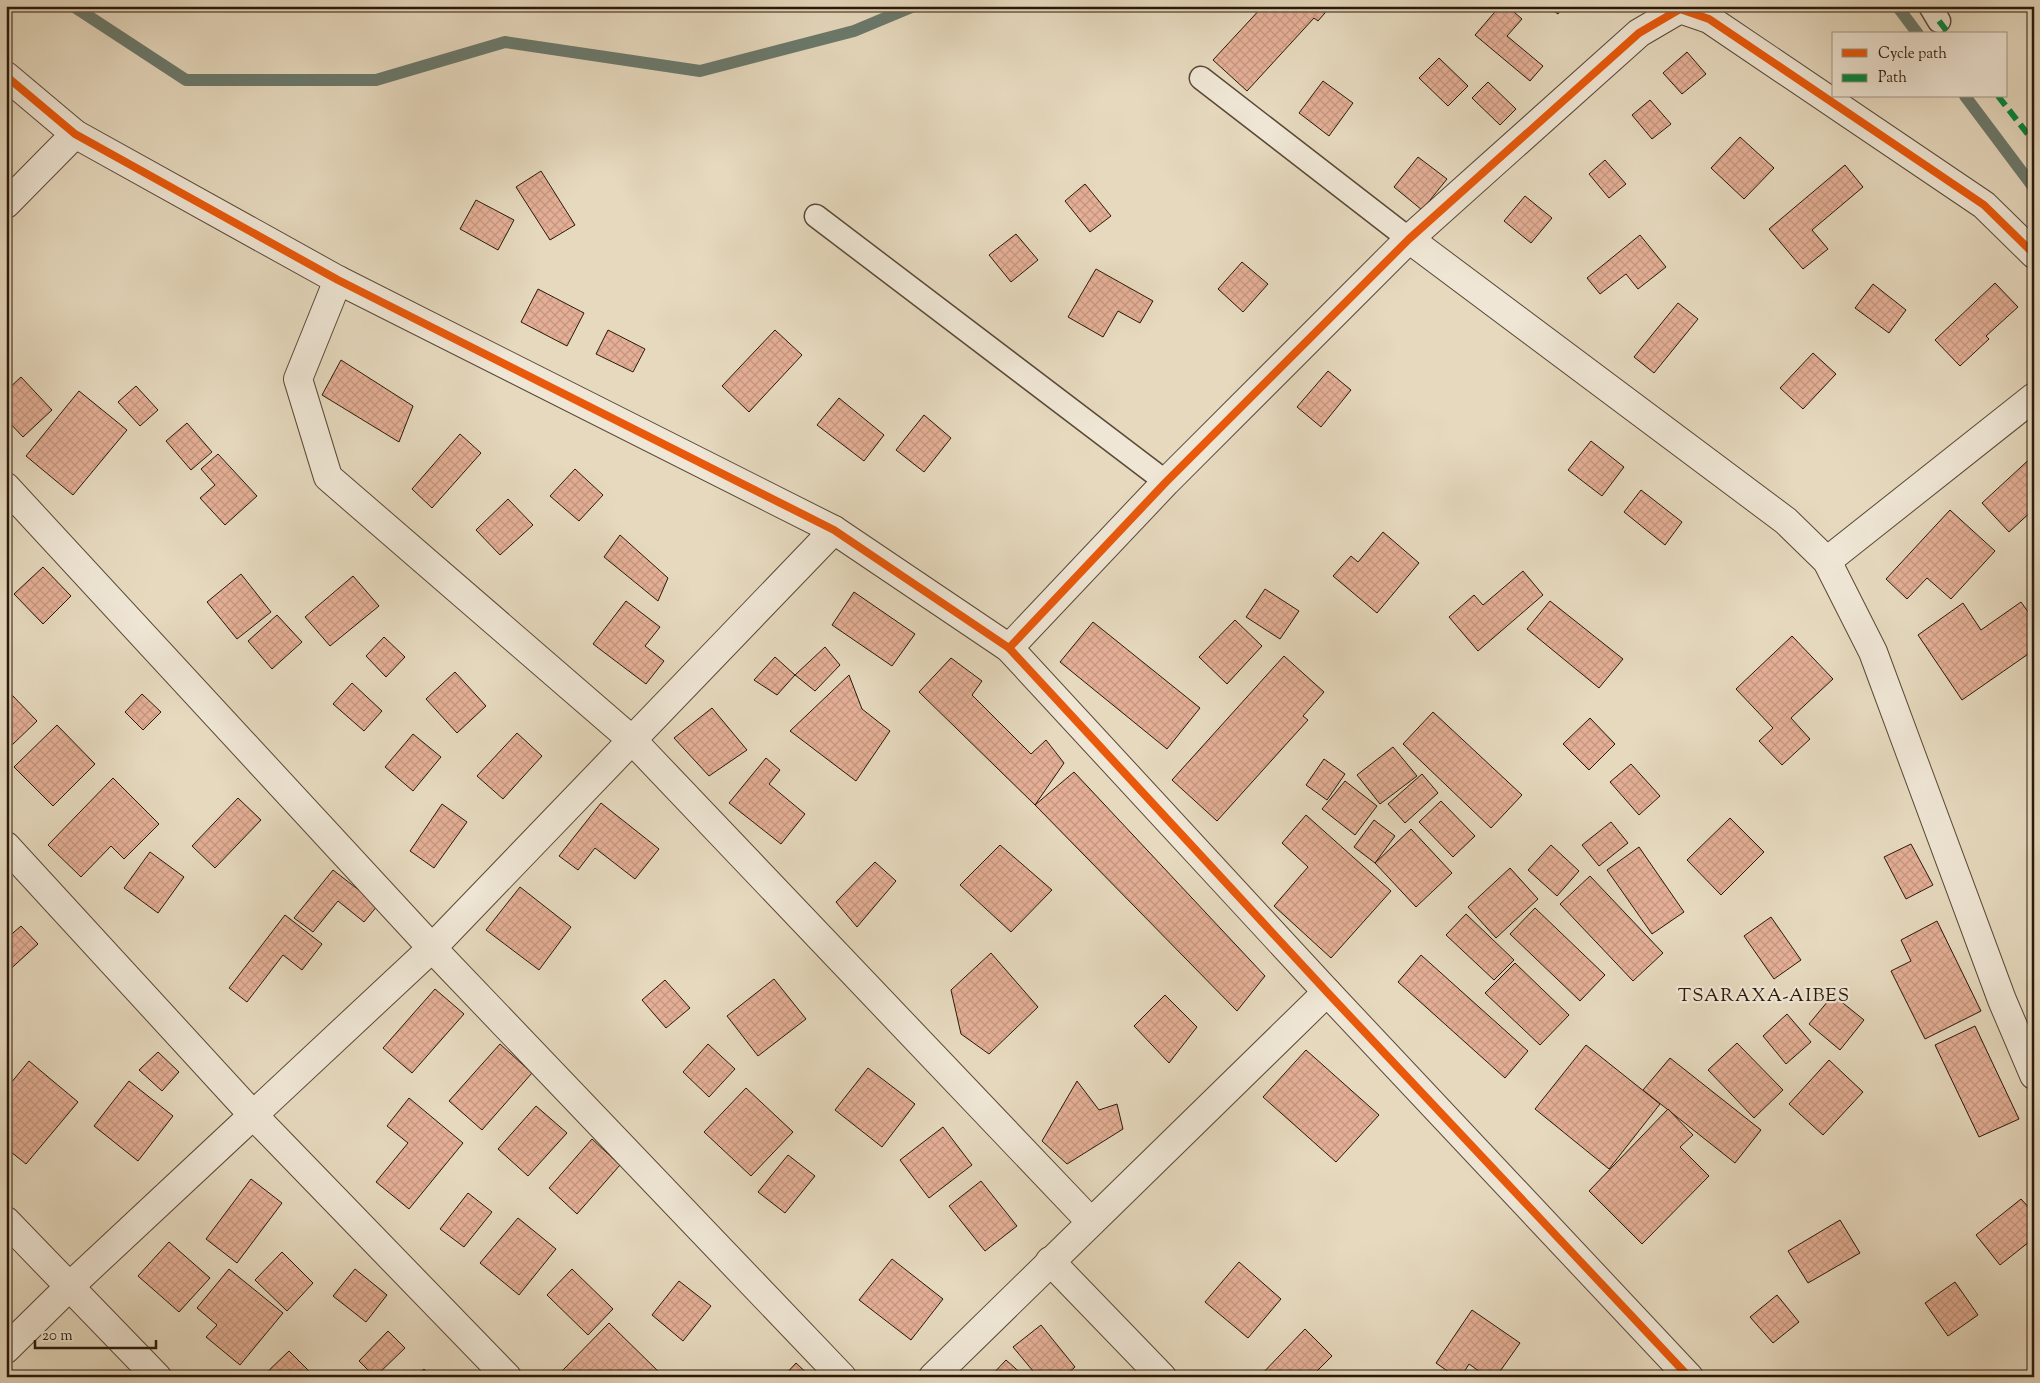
<svg xmlns="http://www.w3.org/2000/svg" width="2040" height="1383" font-family="'Sorts Mill Goudy',serif">
	<style>
		.lines { fill: none; stroke-linecap: round; stroke-linejoin: round }
		.stream { stroke: #6b7a6d; stroke-width: 12 }
		.building { fill: url(#building-cross-hatch); stroke: #2b1909 }
		.lane-casing { stroke: #5a4936; stroke-width: 25 }
		.street-casing { stroke: #5a4936; stroke-width: 30 }
		.lane { stroke: #efe6d5; stroke-width: 22 }
		.street { stroke: #efe6d5; stroke-width: 28 }
		.quiet { stroke: #00873e; stroke-width: 6; stroke-dasharray: 12 6; stroke-linecap: butt }
		.cycleway-casing { stroke: #efe6d5; stroke-width: 11 }
		.cycleway { stroke: #e8590c; stroke-width: 8 }
		.labels { text-anchor: middle; stroke-width: 4.5; stroke-linejoin: round; paint-order: stroke }
		.neighbourhood-label { font-size: 19px; letter-spacing: 1px; fill: #2b1909; stroke: #efe6d5 }
	</style>
	<defs>
		<pattern id="building-cross-hatch" width="8" height="8" patternUnits="userSpaceOnUse" patternTransform="scale(1.25)"><rect width="8" height="8" fill="#e4af96"/><path d="M0 0l8 8M0 8l8-8" fill="none" stroke="#c49680"/></pattern>
	</defs>
	<rect width="100%" height="100%" fill="#e6d9be"/>
	<filter id="stains"><feTurbulence type="fractalNoise" baseFrequency=".004" numOctaves="4"/><feColorMatrix values="0 0 0 0 .2 0 0 0 0 .09 0 0 0 0 .02 0 0 0 .5 -.17"/></filter>
	<radialGradient id="worn" r=".72"><stop offset=".6" stop-color="#630" stop-opacity="0"/><stop offset="1" stop-color="#630" stop-opacity=".3"/></radialGradient>
	<g class="lines">
		<!-- stream -->
		<g class="stream">
			<path d="M73 6 186 80H376L505 42 700 71 854 31 914 6"/>
			<path d="M1897 6 1918 34"/>
			<path d="M1965 96 2034 188"/>
		</g>
	</g>
	<!-- building -->
	<g class="building">
		<path d="M1263 6H1331L1318 21 1314 18 1247 91 1213 60Z"/>
		<path d="M1500 6H1507L1522 19 1507 36 1543 66 1530 81 1475 35Z"/>
		<path d="M1546 6H1563L1558 14Z"/>
		<path d="M1687 52 1706 74 1682 94 1663 73Z"/>
		<path d="M1439 58 1468 86 1448 106 1419 78Z"/>
		<path d="M1323 81 1353 103 1329 136 1299 113Z"/>
		<path d="M1488 82 1516 109 1500 125 1472 98Z"/>
		<path d="M1650 100 1671 124 1652 139 1632 115Z"/>
		<path d="M1740 137 1774 168 1744 199 1711 168Z"/>
		<path d="M1418 157 1447 179 1422 210 1394 187Z"/>
		<path d="M1605 160 1626 184 1609 198 1589 174Z"/>
		<path d="M1845 165 1863 187 1812 230 1828 249 1803 269 1769 229Z"/>
		<path d="M541 171 575 225 550 240 516 187Z"/>
		<path d="M1085 184 1111 216 1090 232 1065 201Z"/>
		<path d="M1525 196 1552 218 1531 243 1504 221Z"/>
		<path d="M476 200 514 220 498 250 460 229Z"/>
		<path d="M1016 234 1038 260 1011 282 989 255Z"/>
		<path d="M1640 235 1666 267 1638 289 1626 274 1600 294 1587 278Z"/>
		<path d="M1242 262 1268 284 1243 312 1218 289Z"/>
		<path d="M1096 269 1153 301 1140 323 1118 311 1103 337 1068 317Z"/>
		<path d="M1995 283 2018 307 1986 336 1989 339 1960 366 1935 340Z"/>
		<path d="M1873 284 1906 310 1889 333 1855 308Z"/>
		<path d="M538 289 584 313 567 346 521 322Z"/>
		<path d="M1678 303 1698 319 1654 373 1634 357Z"/>
		<path d="M608 330 645 349 633 372 596 354Z"/>
		<path d="M775 330 802 355 749 412 722 386Z"/>
		<path d="M1813 353 1836 374 1803 409 1780 388Z"/>
		<path d="M341 360 413 406 399 442 322 395Z"/>
		<path d="M1328 371 1351 390 1321 427 1297 407Z"/>
		<path d="M21 377 52 410 23 437 6 419V391Z"/>
		<path d="M136 386 158 410 140 426 118 402Z"/>
		<path d="M79 391 127 430 73 495 26 456Z"/>
		<path d="M839 398 884 435 864 461 817 425Z"/>
		<path d="M924 415 951 438 924 472 896 450Z"/>
		<path d="M187 423 212 452 191 470 166 441Z"/>
		<path d="M460 434 481 453 432 508 412 489Z"/>
		<path d="M1591 441 1624 467 1602 496 1568 470Z"/>
		<path d="M218 454 257 496 225 525 200 498 215 485 201 469Z"/>
		<path d="M2034 455V509L2009 532 1982 503Z"/>
		<path d="M575 469 603 495 579 521 550 496Z"/>
		<path d="M1641 490 1682 522 1665 545 1624 512Z"/>
		<path d="M508 499 533 525 500 555 476 530Z"/>
		<path d="M1950 510 1995 551 1951 599 1927 578 1907 599 1886 579Z"/>
		<path d="M1383 532 1419 563 1377 613 1333 576 1351 556 1358 562Z"/>
		<path d="M620 535 668 578 658 601 604 557Z"/>
		<path d="M43 567 71 596 43 624 14 594Z"/>
		<path d="M1523 571 1543 595 1478 651 1449 617 1474 595 1483 605Z"/>
		<path d="M241 574 271 612 237 639 207 602Z"/>
		<path d="M353 576 379 606 330 646 305 617Z"/>
		<path d="M1265 589 1299 611 1280 639 1246 617Z"/>
		<path d="M854 592 915 634 892 666 832 625Z"/>
		<path d="M626 601 660 627 645 646 664 661 646 684 593 644Z"/>
		<path d="M1550 601 1623 659 1599 688 1527 629Z"/>
		<path d="M2021 602 2034 620V650L1962 700 1918 635 1963 603 1981 630Z"/>
		<path d="M277 615 302 642 272 669 248 641Z"/>
		<path d="M1235 620 1262 646 1227 684 1199 657Z"/>
		<path d="M1093 622 1200 708 1167 749 1060 662Z"/>
		<path d="M1792 636 1833 679 1791 718 1810 739 1782 765 1759 741 1773 728 1736 689Z"/>
		<path d="M384 637 405 657 386 677 366 656Z"/>
		<path d="M825 647 840 665 815 691 795 675Z"/>
		<path d="M1284 656 1324 692 1303 716 1308 720 1217 821 1172 780Z"/>
		<path d="M775 657 795 675 777 695 754 680Z"/>
		<path d="M951 658 982 681 972 695 1031 754 1046 740 1064 763 1035 805 919 692Z"/>
		<path d="M455 672 486 706 457 733 426 699Z"/>
		<path d="M849 675 862 709 890 731 856 781 790 731Z"/>
		<path d="M352 683 382 711 364 731 333 704Z"/>
		<path d="M10 693 37 721 12 745 6 739V697Z"/>
		<path d="M142 694 161 712 143 730 125 712Z"/>
		<path d="M712 708 747 750 709 776 674 738Z"/>
		<path d="M1433 712 1522 795 1491 828 1403 744Z"/>
		<path d="M1590 718 1615 744 1589 770 1563 744Z"/>
		<path d="M57 725 95 764 53 806 14 767Z"/>
		<path d="M517 733 542 756 503 799 477 776Z"/>
		<path d="M413 734 441 757 413 791 385 767Z"/>
		<path d="M1393 747 1417 776 1380 804 1357 775Z"/>
		<path d="M766 758 780 770 769 784 805 814 781 844 729 803Z"/>
		<path d="M1324 759 1345 774 1327 800 1306 785Z"/>
		<path d="M1631 764 1660 796 1639 815 1610 782Z"/>
		<path d="M1074 772 1265 976 1237 1011 1035 805Z"/>
		<path d="M1422 774 1438 793 1405 823 1388 804Z"/>
		<path d="M113 778 159 824 124 859 111 846 81 877 48 845Z"/>
		<path d="M1345 781 1377 806 1355 835 1322 809Z"/>
		<path d="M238 798 261 820 215 868 192 846Z"/>
		<path d="M1441 801 1475 836 1453 857 1419 822Z"/>
		<path d="M601 803 659 849 635 879 595 848 578 870 559 856Z"/>
		<path d="M442 804 467 822 434 868 410 851Z"/>
		<path d="M1306 815 1391 891 1331 958 1274 906 1308 867 1282 843Z"/>
		<path d="M1730 818 1764 852 1721 895 1687 860Z"/>
		<path d="M1374 820 1395 836 1375 863 1354 847Z"/>
		<path d="M1611 822 1628 843 1599 866 1582 845Z"/>
		<path d="M1411 829 1452 873 1416 907 1375 863Z"/>
		<path d="M1911 844 1933 885 1906 899 1884 857Z"/>
		<path d="M1000 845 1052 890 1011 932 960 885Z"/>
		<path d="M1551 845 1579 871 1557 896 1528 870Z"/>
		<path d="M1639 847 1684 912 1652 934 1607 870Z"/>
		<path d="M150 852 184 877 158 913 124 888Z"/>
		<path d="M875 862 896 881 857 927 836 902Z"/>
		<path d="M1510 868 1538 899 1496 938 1468 907Z"/>
		<path d="M333 870 378 905 364 922 338 901 313 932 294 918Z"/>
		<path d="M1590 876 1663 953 1633 981 1560 904Z"/>
		<path d="M520 887 571 927 539 970 486 930Z"/>
		<path d="M1535 908 1605 975 1580 1001 1510 934Z"/>
		<path d="M1466 914 1514 960 1494 980 1446 935Z"/>
		<path d="M285 915 322 944 302 970 283 955 247 1002 229 988Z"/>
		<path d="M1771 917 1801 960 1774 979 1744 936Z"/>
		<path d="M1937 921 1981 1011 1925 1039 1891 971 1911 961 1901 940Z"/>
		<path d="M21 926 38 944 6 973V939Z"/>
		<path d="M991 953 1038 1007 989 1054 961 1034 951 990Z"/>
		<path d="M1421 955 1528 1051 1505 1078 1398 982Z"/>
		<path d="M1515 963 1569 1015 1540 1045 1485 993Z"/>
		<path d="M774 979 806 1019 758 1056 727 1016Z"/>
		<path d="M665 980 690 1008 666 1028 642 1000Z"/>
		<path d="M435 989 464 1014 412 1073 383 1048Z"/>
		<path d="M1165 995 1197 1027 1169 1063 1134 1026Z"/>
		<path d="M1833 995 1864 1020 1840 1050 1809 1024Z"/>
		<path d="M1787 1014 1811 1042 1786 1064 1763 1036Z"/>
		<path d="M1975 1026 2019 1119 1979 1137 1935 1045Z"/>
		<path d="M1737 1043 1783 1090 1754 1118 1708 1070Z"/>
		<path d="M500 1044 532 1073 482 1130 449 1101Z"/>
		<path d="M708 1044 735 1069 709 1097 683 1072Z"/>
		<path d="M1586 1045 1660 1104 1609 1169 1535 1109Z"/>
		<path d="M1306 1050 1379 1115 1336 1162 1263 1097Z"/>
		<path d="M158 1052 179 1072 162 1091 139 1070Z"/>
		<path d="M1670 1058 1761 1130 1735 1163 1643 1090Z"/>
		<path d="M1829 1060 1863 1092 1823 1135 1789 1104Z"/>
		<path d="M29 1061 78 1102 26 1164 6 1148V1089Z"/>
		<path d="M868 1068 915 1104 882 1147 835 1110Z"/>
		<path d="M129 1081 173 1116 138 1161 94 1126Z"/>
		<path d="M1077 1081 1099 1110 1117 1104 1123 1129 1067 1164 1042 1141Z"/>
		<path d="M746 1088 793 1132 751 1176 704 1132Z"/>
		<path d="M409 1098 463 1143 409 1209 376 1182 408 1143 387 1126Z"/>
		<path d="M536 1106 567 1133 528 1176 498 1149Z"/>
		<path d="M1668 1109 1693 1135 1680 1147 1709 1176 1642 1244 1589 1191Z"/>
		<path d="M943 1127 972 1165 929 1198 900 1160Z"/>
		<path d="M592 1139 620 1165 577 1214 549 1188Z"/>
		<path d="M788 1155 815 1176 785 1213 758 1192Z"/>
		<path d="M251 1179 282 1203 237 1263 206 1239Z"/>
		<path d="M981 1181 1017 1226 985 1251 949 1206Z"/>
		<path d="M468 1193 492 1212 464 1247 440 1229Z"/>
		<path d="M2021 1199 2034 1213V1238L2000 1265 1976 1235Z"/>
		<path d="M518 1218 556 1249 519 1295 480 1263Z"/>
		<path d="M1840 1220 1860 1253 1808 1283 1788 1251Z"/>
		<path d="M169 1242 210 1278 179 1312 138 1276Z"/>
		<path d="M282 1252 313 1283 287 1311 255 1280Z"/>
		<path d="M892 1259 943 1299 911 1340 859 1300Z"/>
		<path d="M1239 1262 1281 1299 1248 1338 1205 1302Z"/>
		<path d="M229 1269 283 1313 240 1365 206 1337 217 1325 197 1308Z"/>
		<path d="M355 1269 387 1295 366 1322 333 1296Z"/>
		<path d="M572 1269 613 1309 588 1335 547 1295Z"/>
		<path d="M679 1281 711 1306 683 1341 652 1315Z"/>
		<path d="M1955 1282 1978 1315 1948 1336 1925 1303Z"/>
		<path d="M1777 1295 1799 1322 1773 1343 1750 1317Z"/>
		<path d="M1472 1310 1520 1343 1496 1377H1487L1469 1364 1461 1377H1456L1436 1363Z"/>
		<path d="M609 1323 661 1374 658 1377H566L561 1372Z"/>
		<path d="M1041 1325 1075 1367 1064 1377H1038L1013 1347Z"/>
		<path d="M1305 1329 1332 1356 1311 1377H1259Z"/>
		<path d="M388 1331 405 1348 375 1377 359 1361Z"/>
		<path d="M289 1351 309 1371 303 1377H262Z"/>
		<path d="M1006 1360 1025 1377H990Z"/>
		<path d="M796 1363 811 1377H783Z"/>
		<path d="M424 1369 431 1377H415Z"/>
	</g>
	<g class="lines">
		<!-- lane casing -->
		<g class="lane-casing">
			<g id="lane">
				<path d="M1930 6 1939 21"/>
				<path d="M1201 78 1409 239"/>
				<path d="M816 216 1166 482"/>
			</g>
		</g>
		<!-- street casing -->
		<g class="street-casing">
			<g id="street">
				<path d="M6 76 75 134 338 280 834 530 1009 648 1327 992 1689 1377"/>
				<path d="M6 204 75 134"/>
				<path d="M1409 239 1786 521 1827 561 1873 652 2002 1000 2034 1075"/>
				<path d="M338 280 298 379 328 477 632 740 1091 1222"/>
				<path d="M6 487 432 948 842 1377"/>
				<path d="M1827 561 2034 397"/>
				<path d="M1009 648 1166 482 1409 239 1639 33 1680 9 1709 19 1984 205 2034 254"/>
				<path d="M6 846 254 1116 507 1377"/>
				<path d="M6 1221 157 1377"/>
				<path d="M1050 1261 1162 1377"/>
				<path d="M6 1349 69 1287 432 948 834 530"/>
				<path d="M933 1377 1327 992"/>
			</g>
		</g>
		<!-- lane -->
		<use href="#lane" class="lane"/>
		<!-- street -->
		<use href="#street" class="street"/>
		<!-- quiet -->
		<g class="quiet">
			<path d="M1939 21 1949 34"/>
			<path d="M1998 96 2034 142"/>
		</g>
		<!-- cycleway casing -->
		<g class="cycleway-casing">
			<g id="cycleway">
				<path d="M6 76 75 134 338 280 834 530 1009 648 1327 992 1689 1377"/>
				<path d="M1009 648 1166 482 1409 239 1639 33 1680 9 1709 19 1984 205 2034 254"/>
			</g>
		</g>
		<!-- cycleway -->
		<use href="#cycleway" class="cycleway"/>
	</g>
	<g class="labels">
		<!-- neighbourhood labels -->
		<g class="neighbourhood-label">
			<text x="1764" y="1001">TSARAXA-AIBES</text>
		</g>
	</g>
	<!-- margin -->
	<rect width="2040" height="1383" fill="none" stroke="#e6d9be" stroke-width="25"/>
	<rect x="8" y="8" width="2025" height="1368" fill="none" stroke="#2b1909" stroke-width="2.5"/>
	<rect x="12" y="12" width="2015" height="1358" fill="none" stroke="#2b1909"/>
	<!-- legend -->
	<rect x="1832" y="32" width="175" height="65" fill="#efe6d5" stroke="#a19483"/>
	<rect x="1842" y="49" width="25" height="8" fill="#e8590c" stroke="#a19483"/>
	<text x="1878" y="58" font-size="15" fill="#2b1909">Cycle path</text>
	<rect x="1842" y="74" width="25" height="8" fill="#00873e" stroke="#a19483"/>
	<text x="1878" y="82" font-size="15" fill="#2b1909">Path</text>
	<!-- scale -->
	<path d="M35 1340v8h121v-8" fill="none" stroke="#2b1909" stroke-width="2.5"/>
	<text x="42" y="1340" font-size="15" fill="#2b1909" stroke="#efe6d5" stroke-width="4" paint-order="stroke">20 m</text>
	<rect width="100%" height="100%" filter="url(#stains)"/>
	<rect width="100%" height="100%" fill="url(#worn)"/>
</svg>
